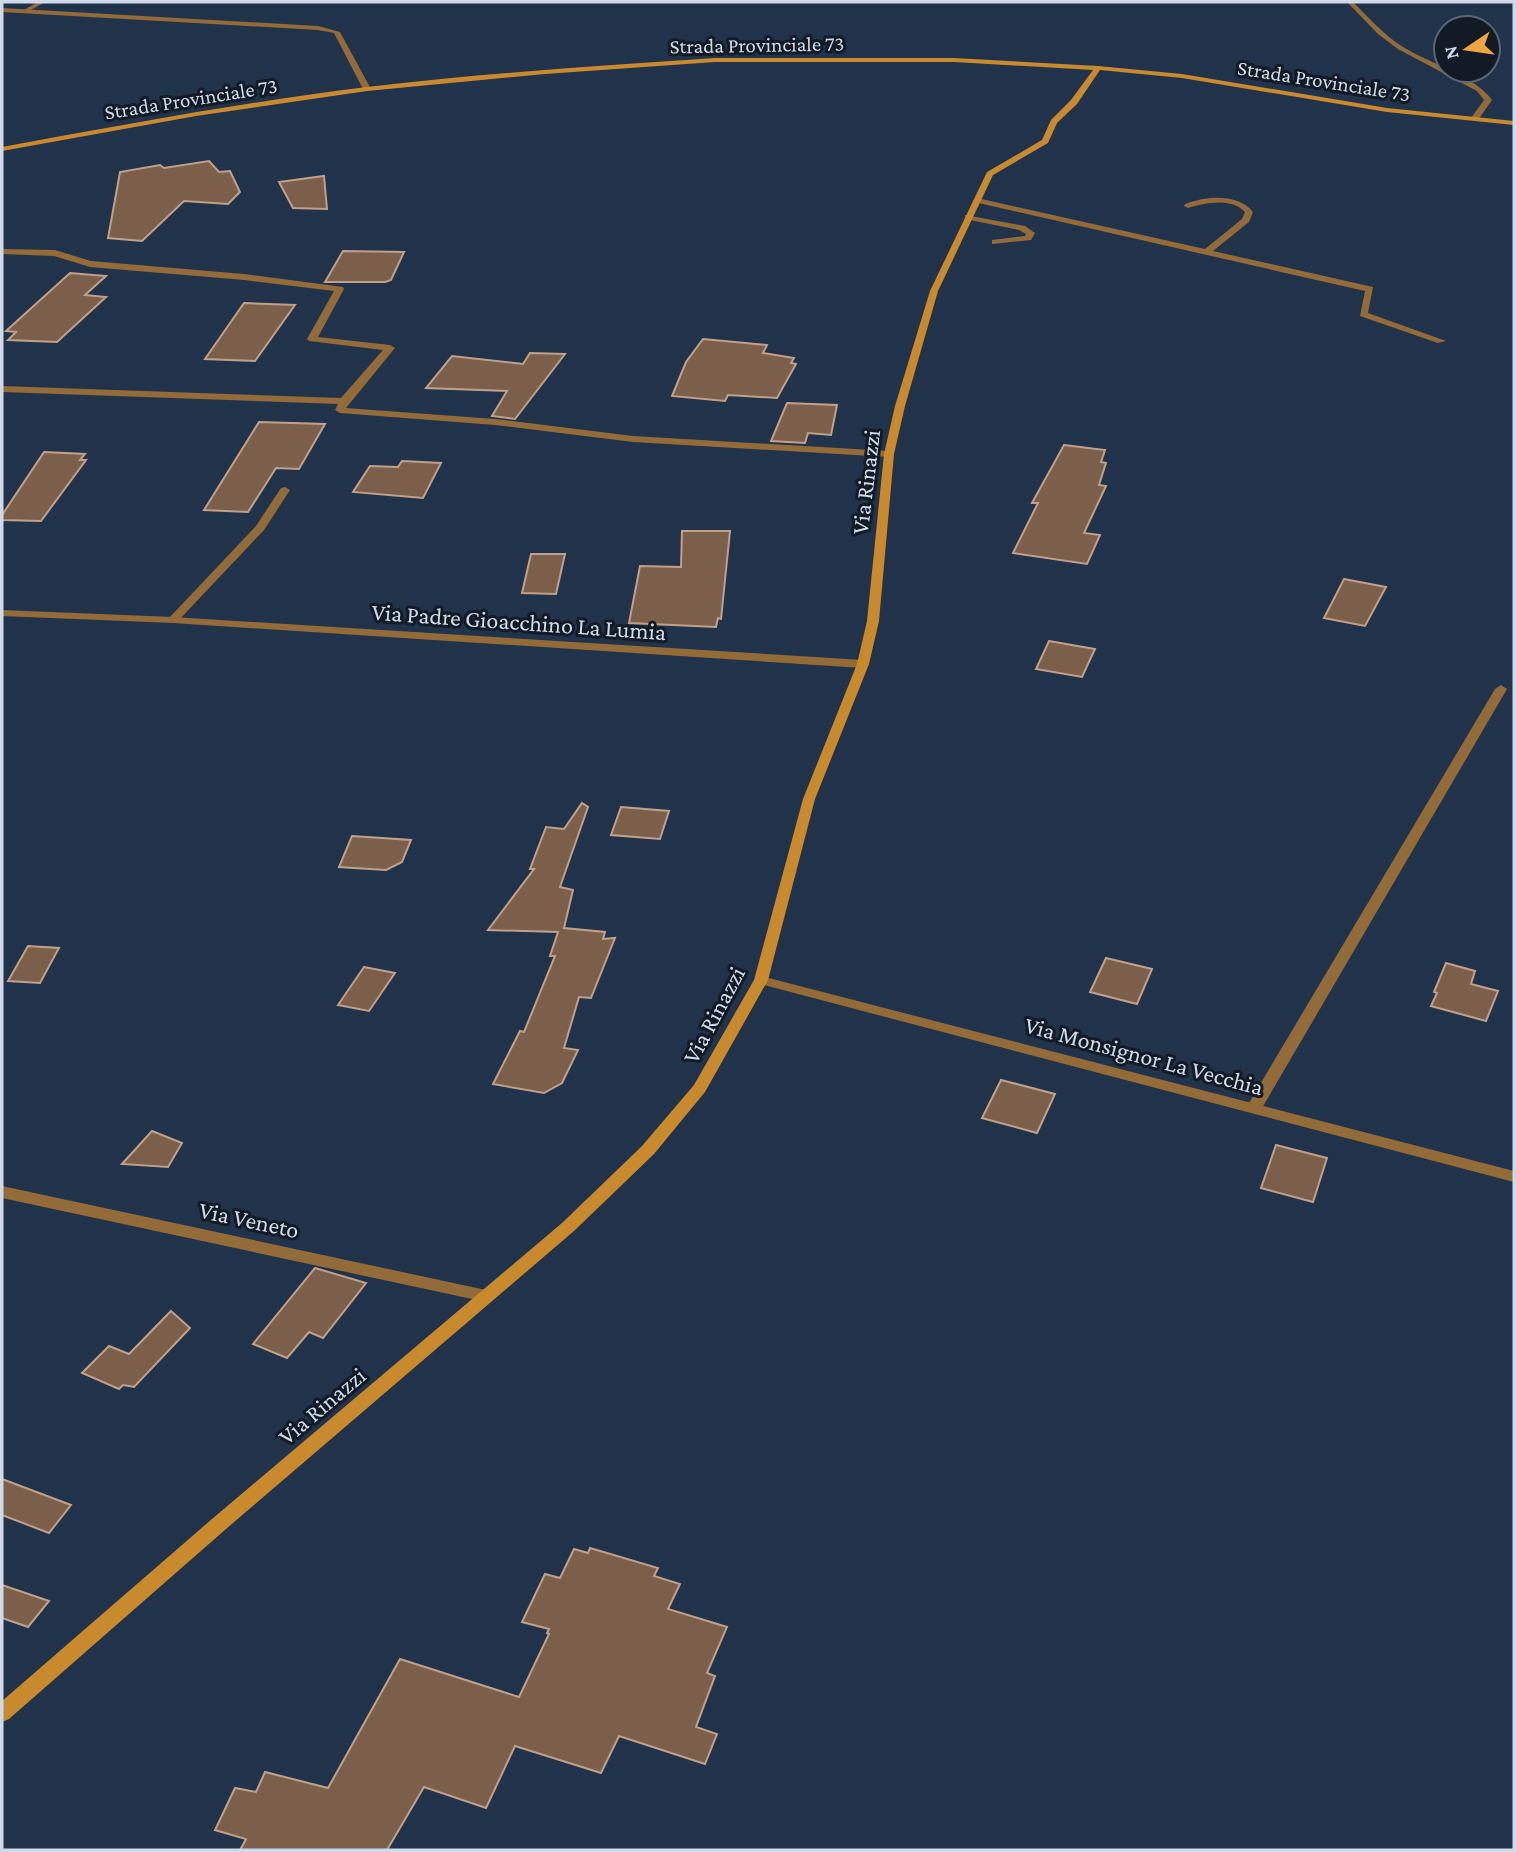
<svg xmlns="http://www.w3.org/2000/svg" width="1516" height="1852" font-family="'Crimson Pro',serif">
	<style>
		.building { fill: #7c5f4a; stroke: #c0a089; stroke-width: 2 }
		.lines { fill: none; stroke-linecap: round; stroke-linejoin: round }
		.lane { fill: #936b38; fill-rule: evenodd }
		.street { fill: #936b38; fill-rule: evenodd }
		.secondary { fill: #c98a2e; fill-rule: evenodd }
		.labels { text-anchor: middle; stroke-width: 6; stroke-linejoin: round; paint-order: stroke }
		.far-street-label { font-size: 21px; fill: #cedae9; stroke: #121a25 }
		.street-label { font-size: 24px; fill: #cedae9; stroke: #121a25 }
	</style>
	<rect width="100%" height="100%" fill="#21324b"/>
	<!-- building -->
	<g class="building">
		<path d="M209 161 219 172 230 171 240 192 228 204 184 201 142 241 108 238 120 172 160 165 164 168Z"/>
		<path d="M324 176 327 209 293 208 279 182Z"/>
		<path d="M343 251 404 252 391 280 385 282H325Z"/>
		<path d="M70 273 106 276 85 295 106 297 57 342 8 340 16 332 6 331Z"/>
		<path d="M244 303 295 305 255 361 205 359Z"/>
		<path d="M703 339 767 345 763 353 794 358 791 363 796 364 777 398 728 395 725 401 672 396 686 362Z"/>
		<path d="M530 353 565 354 515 419 492 416 507 391 426 388 452 356 523 364Z"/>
		<path d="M787 403 837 405 831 435 808 433 805 443 771 441Z"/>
		<path d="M259 422 325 424 299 469 276 468 248 512 204 510Z"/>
		<path d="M1064 445 1105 450 1101 462 1106 463 1099 485 1106 486 1084 533 1100 535 1087 564 1013 553 1038 503H1032Z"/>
		<path d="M44 452 85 454 80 460H86L41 521 2 520V515Z"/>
		<path d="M402 461 441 463 423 498 353 492 370 466 398 467Z"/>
		<path d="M682 531H730L721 619 718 618 716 627 629 623 640 566 681 567Z"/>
		<path d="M531 554H565L556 594 522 593Z"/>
		<path d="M1344 579 1386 587 1365 626 1324 618Z"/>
		<path d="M1049 641 1095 649 1082 677 1036 669Z"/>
		<path d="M582 803 588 807 560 887 573 890 564 928 605 932 603 939 615 938 591 998 579 997 564 1048 578 1050 562 1083 544 1093 493 1084 520 1031 524 1032 555 956H550L558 932 488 930 534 869H530L546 827 564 829Z"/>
		<path d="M621 807 669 811 660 839 611 835Z"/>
		<path d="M352 836 411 840 402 862 386 870 339 867Z"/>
		<path d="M28 946 59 948 40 983 8 981Z"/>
		<path d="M1106 958 1152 969 1137 1004 1090 992Z"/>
		<path d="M1446 963 1475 971 1471 984 1498 991 1486 1021 1431 1006 1437 993 1434 992Z"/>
		<path d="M364 967 395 973 369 1011 338 1005Z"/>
		<path d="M1001 1080 1055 1094 1037 1133 982 1118Z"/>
		<path d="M152 1131 182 1143 168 1167 122 1164Z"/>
		<path d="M1276 1145 1327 1158 1313 1202 1261 1188Z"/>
		<path d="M315 1268 366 1283 323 1338 309 1332 287 1358 253 1344Z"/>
		<path d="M171 1311 190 1328 134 1387 123 1385 119 1389 82 1373 109 1346 129 1354Z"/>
		<path d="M2 1479 71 1505 49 1533 2 1515Z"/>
		<path d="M590 1548 658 1568 654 1576 680 1584 668 1609 727 1627 707 1673 715 1676 696 1727 717 1734 705 1764 619 1736 601 1773 515 1746 486 1808 424 1787 387 1850H240L246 1839 215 1830 235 1788 256 1792 265 1772 328 1788 400 1659 519 1697 549 1634 547 1633 549 1629 522 1622 545 1574 560 1578 574 1549 588 1553Z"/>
		<path d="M2 1585 49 1601 28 1627 2 1618Z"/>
	</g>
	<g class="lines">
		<!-- lane -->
		<g class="lane">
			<path d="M38 2H45L29 11 24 10Z"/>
			<path d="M977 198 1205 249 1242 219 1245 212C1231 197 1205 203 1188 208L1184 206 1185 204C1206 196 1238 193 1253 212L1249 222 1213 251 1373 287 1368 313 1446 341 1438 343 1360 316 1365 291 974 202 973 200Z"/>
			<path d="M965 215 1025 226 1035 233 1031 240 992 244V240L1025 236 1026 234 1019 230 965 219Z"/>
			<path d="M2 249 55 250 91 261 244 274 343 287 344 289 318 337 390 345 395 348 346 408 495 419 633 436 889 451 894 454 889 457 633 442 495 425 340 413 335 410 338 404 2 392V386L341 398 383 350 309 341 307 339 334 291 244 280 90 267 54 256 2 254Z"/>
			<path d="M285 487 290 490 264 530 177 622H169V618L256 526 281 488Z"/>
			<path d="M1501 685 1507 689 1262 1108 1259 1112H1249L1246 1108 1495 689Z"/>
		</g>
		<!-- street -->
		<g class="street">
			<path d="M1347 2H1353C1369 18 1384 35 1403 47 1430 64 1473 74 1492 100L1478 120 1471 118 1484 100 1477 91 1398 49 1378 34Z"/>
			<path d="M2 8 318 26 340 32 371 89 367 91 363 89 334 33 318 30 2 12Z"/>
			<path d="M2 610 173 617 863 660 869 664 863 668 173 623 2 616Z"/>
			<path d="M761 976 1514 1171V1182L756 983 754 980Z"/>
			<path d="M2 1186 486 1290 492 1292 495 1296 492 1300 486 1302 2 1198Z"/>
		</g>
		<!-- secondary -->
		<path class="secondary" d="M715 58H954L1098 66 1182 74 1387 108 1514 121V125L1387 112 1182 78 1100 70 1077 104 1057 123 1048 143 993 175 938 291 905 406 894 454 879 621 869 664 815 799 768 980 705 1092 654 1154 574 1231 226 1529 9 1719 2 1722V1701L212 1519 562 1223 642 1146 694 1085 754 980 803 799 857 664 867 621 884 454 895 406 930 291 987 172 1042 140 1051 120 1071 100 1093 70 954 62H715L545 74 367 91 196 116 2 151V147C123 125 245 102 367 87 483 73 599 66 715 58Z"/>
	</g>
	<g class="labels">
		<!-- far-street labels -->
		<g class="far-street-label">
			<text transform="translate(757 45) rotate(-1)" y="7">Strada Provinciale 73</text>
			<text transform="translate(1324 81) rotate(9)" y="7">Strada Provinciale 73</text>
			<text transform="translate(191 99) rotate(-9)" y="7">Strada Provinciale 73</text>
		</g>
		<!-- street labels -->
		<g class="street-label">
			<text transform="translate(866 482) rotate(-83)" y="8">Via Rinazzi</text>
			<text transform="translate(519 622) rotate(4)" y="8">Via Padre Gioacchino La Lumia</text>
			<text transform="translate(714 1015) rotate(-62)" y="8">Via Rinazzi</text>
			<text transform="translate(1144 1056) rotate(15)" y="8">Via Monsignor La Vecchia</text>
			<text transform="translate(249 1220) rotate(12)" y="8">Via Veneto</text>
			<text transform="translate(322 1406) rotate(-40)" y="8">Via Rinazzi</text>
		</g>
	</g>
	<!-- border -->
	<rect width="1516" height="1852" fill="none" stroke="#cedae9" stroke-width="7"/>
	<!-- north arrow -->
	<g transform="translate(1467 49) rotate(257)"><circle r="33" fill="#121a25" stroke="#5d6773" stroke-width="2"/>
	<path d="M0-5L12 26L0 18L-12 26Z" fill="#f1a540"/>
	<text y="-10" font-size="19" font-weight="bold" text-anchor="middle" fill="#cedae9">N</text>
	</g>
</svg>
